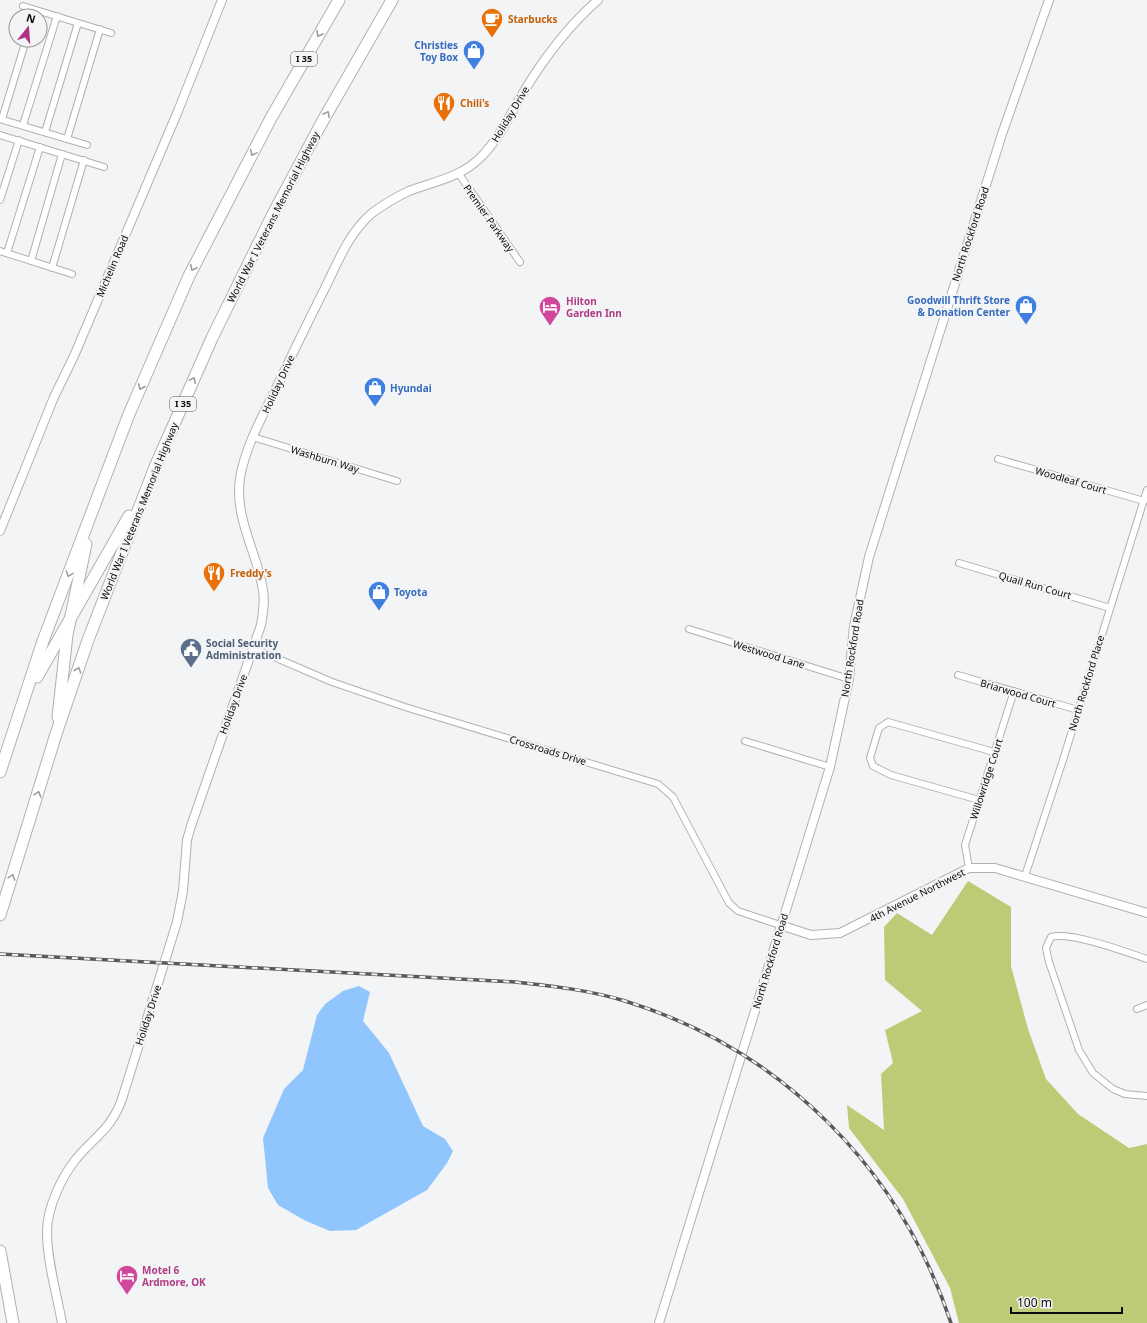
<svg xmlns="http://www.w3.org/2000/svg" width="1147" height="1323" font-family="'Noto Sans',sans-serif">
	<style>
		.green { fill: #becb76 }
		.water { fill: #91c5fe }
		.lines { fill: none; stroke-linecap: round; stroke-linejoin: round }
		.street-casing { stroke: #b0b1b3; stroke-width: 8 }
		.secondary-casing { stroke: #b0b1b3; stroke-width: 10 }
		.highway-casing { stroke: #b0b1b3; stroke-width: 13 }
		.street { stroke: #fff; stroke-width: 6 }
		.secondary { stroke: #fff; stroke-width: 8 }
		.highway { stroke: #fff; stroke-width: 11 }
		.rail-casing { stroke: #58595a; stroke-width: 3.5 }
		.rail { stroke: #f3f4f6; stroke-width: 2; stroke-dasharray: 6; stroke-linecap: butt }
		.oneway { stroke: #9d9d9e }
		.labels { text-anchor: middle; stroke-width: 4; stroke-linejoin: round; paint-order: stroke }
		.shield { fill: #f3f4f6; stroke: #515152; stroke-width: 1 }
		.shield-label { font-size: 9px; font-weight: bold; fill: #0b0b0c }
		.food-label { font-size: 10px; font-weight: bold; fill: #c56008; stroke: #f3f4f6; text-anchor: start }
		.shop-label { font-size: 10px; font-weight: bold; fill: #366cbe; stroke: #f3f4f6; text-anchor: end }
		.street-label { font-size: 10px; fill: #0b0b0c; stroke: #f3f4f6 }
		.hotel-label { font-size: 10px; font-weight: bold; fill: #b23c85; stroke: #f3f4f6; text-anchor: start }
		.service-label { font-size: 10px; font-weight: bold; fill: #4e5e75; stroke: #f3f4f6; text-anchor: start }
	</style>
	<rect width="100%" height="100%" fill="#f3f4f6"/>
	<!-- green -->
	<path class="green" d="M968 881 1011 907V966L1028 1029 1046 1079 1078 1114 1129 1148 1147 1144V1323H959L950 1288 903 1199 849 1128 847 1105 884 1130 881 1074 893 1063 885 1030 922 1011 885 980 884 927 897 913 932 935Z"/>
	<!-- water -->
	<path class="water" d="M359 986 370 992 363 1021 389 1053 423 1126 445 1139 453 1151 447 1163 427 1190 356 1230 330 1231 306 1221 278 1205 268 1188 263 1138 284 1089 303 1070 317 1015 325 1004 343 991Z"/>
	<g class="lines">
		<!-- street casing -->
		<g class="street-casing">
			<g id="street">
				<path d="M23 6 111 33"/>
				<path d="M0 119 87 145"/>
				<path d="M2 119 26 40"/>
				<path d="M23 125 57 16"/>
				<path d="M45 132 78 23"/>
				<path d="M0 135 104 167"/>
				<path d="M67 139 100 29"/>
				<path d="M459 174 520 262"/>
				<path d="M0 200 19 140"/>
				<path d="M0 251 72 274"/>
				<path d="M7 253 40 147"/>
				<path d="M31 261 62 154"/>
				<path d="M52 268 84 160"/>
				<path d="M253 437 397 481"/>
				<path d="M998 459 1144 501"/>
				<path d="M959 563 1110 608"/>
				<path d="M689 629 849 679"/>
				<path d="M253 648 332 682 405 707 658 784 673 797 729 903 738 911 780 925"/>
				<path d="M958 675 1078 710"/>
				<path d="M745 741 830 767"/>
				<path d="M979 800 891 775 873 766 870 758 879 728 888 722 994 752"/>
				<path d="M969 868 965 845 1014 691"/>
				<path d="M1025 876 1062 763 1147 490"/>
				<path d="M1147 959C1126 952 1070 931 1051 937L1046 948 1049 962 1079 1050 1093 1073 1113 1089 1125 1094 1147 1096"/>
				<path d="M1137 1009 1147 1005"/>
			</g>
		</g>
		<!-- secondary casing -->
		<g class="secondary-casing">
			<g id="secondary">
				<path d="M0 531 54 397 74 356 178 111 222 0"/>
				<path d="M780 925 811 935 840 933 969 868H995L1147 913"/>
				<path d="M62 1323C57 1295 47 1261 47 1232 47 1208 61 1178 76 1159 95 1136 111 1130 122 1099L177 922 183 891 187 840 191 826 261 625C263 613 265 602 263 590 257 552 234 518 240 478 246 442 268 407 283 374 297 344 312 314 327 284 339 259 350 232 372 213 383 205 396 197 409 191 435 181 460 178 481 157 499 139 510 115 523 93 544 58 567 27 598 0"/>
				<path d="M659 1323 830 767 849 679 854 626 869 557 1002 134 1049 0"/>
			</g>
		</g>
		<!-- highway casing -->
		<g class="highway-casing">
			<g id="highway">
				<path d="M37 677 129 516"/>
				<path d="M58 717 67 635 86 544"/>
				<path d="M0 772 43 641 129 414 189 276 271 118 339 0"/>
				<path d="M0 915 56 734 88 640 155 467 212 338 273 214 321 124 392 0"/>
				<path d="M0 1251 13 1323"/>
			</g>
		</g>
		<!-- street -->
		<use href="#street" class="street"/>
		<!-- secondary -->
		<use href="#secondary" class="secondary"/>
		<!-- highway -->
		<use href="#highway" class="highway"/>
		<!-- rail casing -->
		<g class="rail-casing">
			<path id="rail" d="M0 954 515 982C552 986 589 990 625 1001 781 1049 900 1168 951 1323"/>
		</g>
		<!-- rail -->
		<use href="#rail" class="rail"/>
	</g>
	<!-- one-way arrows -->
	<defs><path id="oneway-chevron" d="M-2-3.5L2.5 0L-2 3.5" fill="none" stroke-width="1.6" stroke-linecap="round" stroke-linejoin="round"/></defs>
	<g class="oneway">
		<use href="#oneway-chevron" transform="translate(319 34) rotate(120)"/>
		<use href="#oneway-chevron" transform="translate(327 114) rotate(-61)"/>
		<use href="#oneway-chevron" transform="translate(253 153) rotate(118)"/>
		<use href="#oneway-chevron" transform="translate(193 268) rotate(116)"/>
		<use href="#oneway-chevron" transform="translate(193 380) rotate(-66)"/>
		<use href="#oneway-chevron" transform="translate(141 387) rotate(113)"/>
		<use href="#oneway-chevron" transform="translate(69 574) rotate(110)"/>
		<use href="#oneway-chevron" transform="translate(78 670) rotate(-71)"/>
		<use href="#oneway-chevron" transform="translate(38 794) rotate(-73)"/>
		<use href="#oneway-chevron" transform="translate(12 877) rotate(-72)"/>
	</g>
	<!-- icons -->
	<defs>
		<g id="cafe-pin" transform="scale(1.15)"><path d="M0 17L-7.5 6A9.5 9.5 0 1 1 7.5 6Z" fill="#e8710a" stroke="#f3f4f6"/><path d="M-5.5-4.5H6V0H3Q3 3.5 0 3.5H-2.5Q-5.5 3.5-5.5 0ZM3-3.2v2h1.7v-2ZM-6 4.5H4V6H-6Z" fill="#fff"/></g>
		<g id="shop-pin" transform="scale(1.15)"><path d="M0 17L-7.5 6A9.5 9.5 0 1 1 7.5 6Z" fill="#3f7fe0" stroke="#f3f4f6"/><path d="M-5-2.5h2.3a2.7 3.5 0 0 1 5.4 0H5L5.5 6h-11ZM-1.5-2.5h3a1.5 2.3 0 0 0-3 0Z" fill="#fff"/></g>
		<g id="restaurant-pin" transform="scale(1.15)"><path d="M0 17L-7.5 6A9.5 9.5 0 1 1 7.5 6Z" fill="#e8710a" stroke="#f3f4f6"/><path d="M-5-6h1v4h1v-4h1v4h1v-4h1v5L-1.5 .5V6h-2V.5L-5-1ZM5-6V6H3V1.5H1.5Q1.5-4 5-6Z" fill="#fff"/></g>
		<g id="hotel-pin" transform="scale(1.15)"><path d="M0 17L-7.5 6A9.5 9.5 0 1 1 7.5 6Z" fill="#d1479c" stroke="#f3f4f6"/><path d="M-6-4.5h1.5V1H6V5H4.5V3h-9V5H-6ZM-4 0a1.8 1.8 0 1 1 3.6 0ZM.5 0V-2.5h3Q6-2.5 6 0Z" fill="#fff"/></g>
		<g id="civic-pin" transform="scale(1.15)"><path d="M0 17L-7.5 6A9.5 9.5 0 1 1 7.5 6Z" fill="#5c6f8a" stroke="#f3f4f6"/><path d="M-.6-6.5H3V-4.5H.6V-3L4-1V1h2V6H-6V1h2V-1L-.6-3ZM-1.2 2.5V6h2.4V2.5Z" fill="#fff"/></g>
	</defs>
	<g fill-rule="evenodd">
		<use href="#cafe-pin" x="492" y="19"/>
		<use href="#shop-pin" x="474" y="51"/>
		<use href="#restaurant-pin" x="444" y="103"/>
		<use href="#shop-pin" x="1026" y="306"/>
		<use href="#hotel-pin" x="550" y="307"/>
		<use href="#shop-pin" x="375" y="388"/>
		<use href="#restaurant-pin" x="214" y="573"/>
		<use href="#shop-pin" x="379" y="592"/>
		<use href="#civic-pin" x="191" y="649"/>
		<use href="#hotel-pin" x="127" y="1276"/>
	</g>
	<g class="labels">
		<!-- shield labels -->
		<g class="shield">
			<rect x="291" y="52" width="26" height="14" rx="3"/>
			<rect x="170" y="397" width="26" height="14" rx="3"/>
		</g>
		<g class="shield-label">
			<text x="304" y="62">I 35</text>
			<text x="183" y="407">I 35</text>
		</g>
		<!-- food labels -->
		<g class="food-label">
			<text x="508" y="23">Starbucks</text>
			<text x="460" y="107">Chili's</text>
			<text x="230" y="577">Freddy's</text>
		</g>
		<!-- shop labels -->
		<g class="shop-label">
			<text x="458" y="49">Christies<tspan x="458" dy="12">Toy Box</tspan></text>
			<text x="1010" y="304">Goodwill Thrift Store<tspan x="1010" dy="12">&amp; Donation Center</tspan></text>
			<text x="390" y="392" text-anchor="start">Hyundai</text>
			<text x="394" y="596" text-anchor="start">Toyota</text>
		</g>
		<!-- street labels -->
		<g class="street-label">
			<text transform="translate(510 114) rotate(-59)" y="4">Holiday Drive</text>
			<text transform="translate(273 217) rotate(-63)" y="4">World War I Veterans Memorial Highway</text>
			<text transform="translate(489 218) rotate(55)" y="4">Premier Parkway</text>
			<text transform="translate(970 234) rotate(-72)" y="4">North Rockford Road</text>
			<text transform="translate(112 266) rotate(-67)" y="4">Michelin Road</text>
			<text transform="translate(278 384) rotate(-65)" y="4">Holiday Drive</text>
			<text transform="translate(325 459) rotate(17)" y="4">Washburn Way</text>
			<text transform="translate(1071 480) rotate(16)" y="4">Woodleaf Court</text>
			<text transform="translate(139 511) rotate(-68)" y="4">World War I Veterans Memorial Highway</text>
			<text transform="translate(1035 585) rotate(16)" y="4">Quail Run Court</text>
			<text transform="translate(852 648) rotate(-81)" y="4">North Rockford Road</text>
			<text transform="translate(769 654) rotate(17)" y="4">Westwood Lane</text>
			<text transform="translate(1086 683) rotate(-73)" y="4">North Rockford Place</text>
			<text transform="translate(1018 693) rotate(16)" y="4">Briarwood Court</text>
			<text transform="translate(233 704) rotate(-70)" y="4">Holiday Drive</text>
			<text transform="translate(548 750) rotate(17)" y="4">Crossroads Drive</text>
			<text transform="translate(986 779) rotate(-72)" y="4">Willowridge Court</text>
			<text transform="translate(917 895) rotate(-27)" y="4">4th Avenue Northwest</text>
			<text transform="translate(770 961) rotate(-73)" y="4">North Rockford Road</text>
			<text transform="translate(148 1015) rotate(-72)" y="4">Holiday Drive</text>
		</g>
		<!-- hotel labels -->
		<g class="hotel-label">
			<text x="566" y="305">Hilton<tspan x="566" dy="12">Garden Inn</tspan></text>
			<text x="142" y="1274">Motel 6<tspan x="142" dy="12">Ardmore, OK</tspan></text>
		</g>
		<!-- service labels -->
		<g class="service-label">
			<text x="206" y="647">Social Security<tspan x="206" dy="12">Administration</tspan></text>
		</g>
	</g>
	<!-- north arrow -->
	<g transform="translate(28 28) rotate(17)"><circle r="19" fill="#f3f4f6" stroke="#969798"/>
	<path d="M0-3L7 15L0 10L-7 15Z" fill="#b03383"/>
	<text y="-6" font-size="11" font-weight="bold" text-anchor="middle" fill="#0b0b0c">N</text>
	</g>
	<!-- scale -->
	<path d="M1011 1307v6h111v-6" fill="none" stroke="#0b0b0c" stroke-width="2"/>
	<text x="1017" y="1307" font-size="12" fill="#0b0b0c" stroke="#f3f4f6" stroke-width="3" paint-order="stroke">100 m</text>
</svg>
